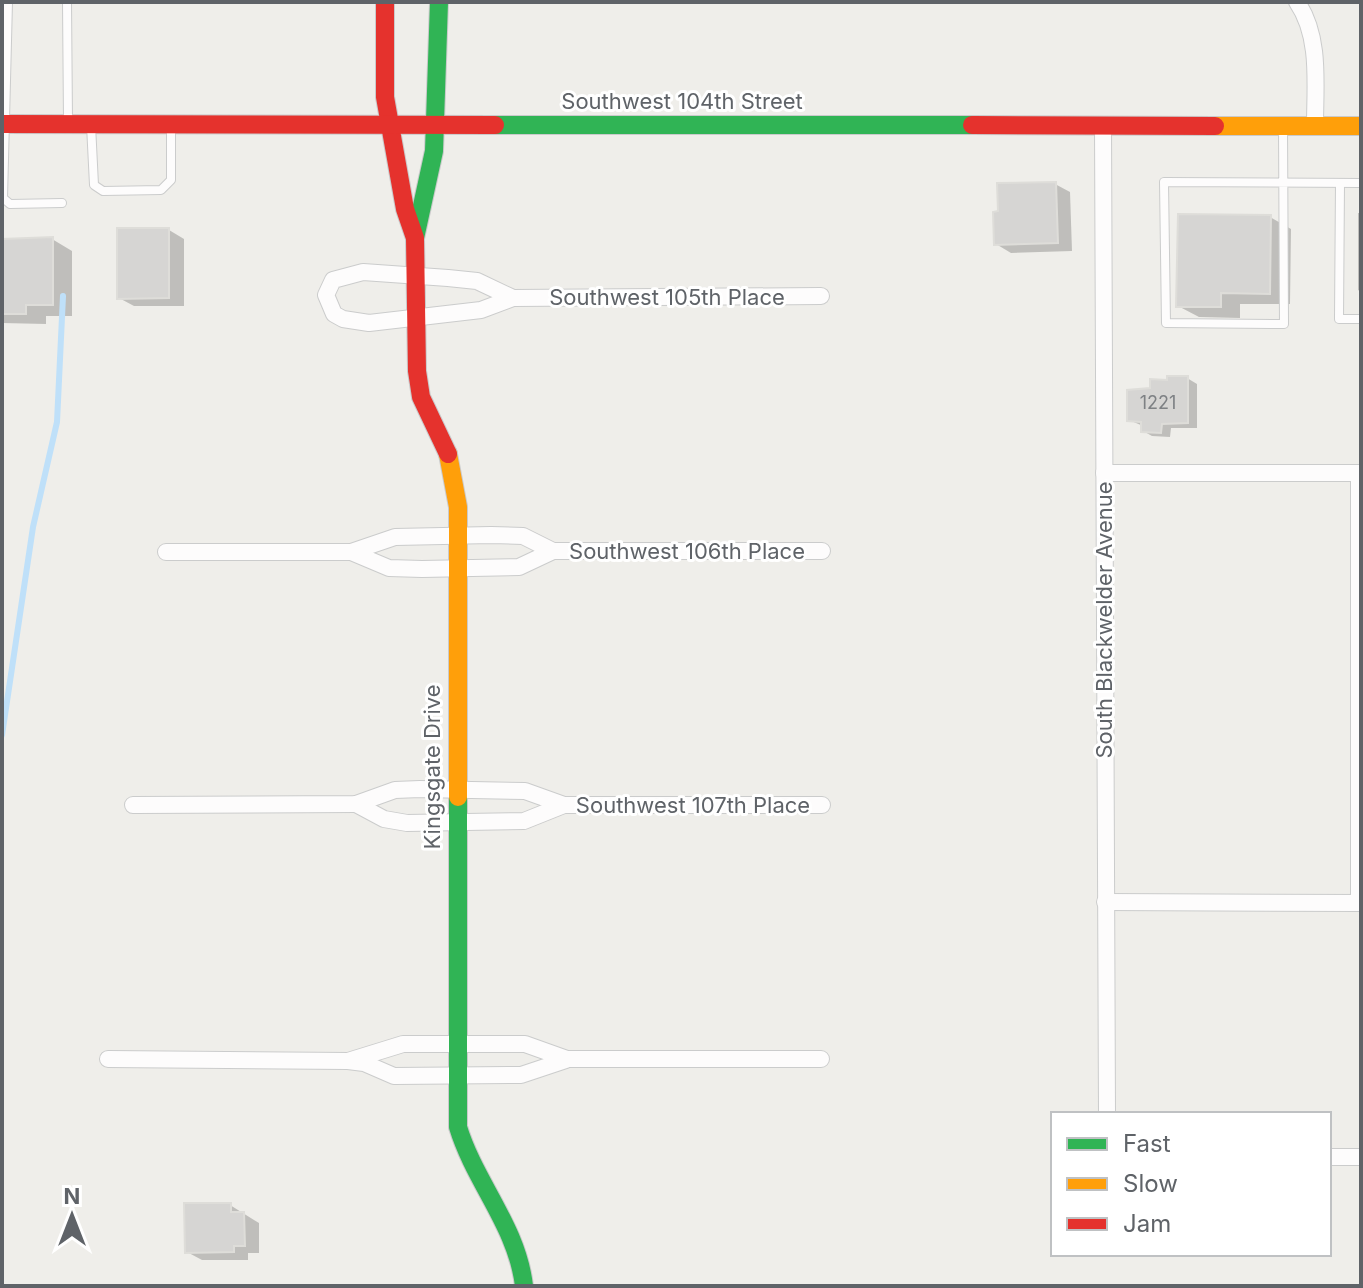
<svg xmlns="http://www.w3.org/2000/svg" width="1363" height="1288" font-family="Inter,sans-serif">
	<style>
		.shadow { fill: #0003 }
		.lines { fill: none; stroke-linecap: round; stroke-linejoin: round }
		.stream { stroke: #bfe0f9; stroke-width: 6 }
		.building { fill: #d6d5d3; stroke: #deddd9; stroke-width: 2 }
		.lane-casing { stroke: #cbcccc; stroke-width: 10 }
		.street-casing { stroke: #cbcccc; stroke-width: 18 }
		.fast-casing { stroke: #cacacb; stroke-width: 20 }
		.slow-casing { stroke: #cacacb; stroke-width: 20 }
		.jam-casing { stroke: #cacacb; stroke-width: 20 }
		.lane { stroke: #fdfcfc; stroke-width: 8 }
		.street { stroke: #fdfcfc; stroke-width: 16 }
		.fast { stroke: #30b455; stroke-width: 18 }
		.slow { stroke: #ff9f0a; stroke-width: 18 }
		.jam { stroke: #e5322d; stroke-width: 18 }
		.labels { text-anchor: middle; stroke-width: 6; stroke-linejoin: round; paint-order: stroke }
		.number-label { font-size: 18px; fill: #7e8184 }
		.street-label { font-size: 22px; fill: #5f6368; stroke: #fff }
	</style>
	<rect width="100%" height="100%" fill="#efeeea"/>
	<!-- shadow -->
	<g class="shadow">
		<path d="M1055 184 1070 192 1072 251 1011 253 996 244Z"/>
		<path d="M1358 213H1361V292L1358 290Z"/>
		<path d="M1270 217 1291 229 1290 304H1240V318L1199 317 1178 306Z"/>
		<path d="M169 230 184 239V306H134L119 298Z"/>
		<path d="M52 239 72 251V316H46V324L2 323V240Z"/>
		<path d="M1187 378 1197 384V428H1171L1170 437 1152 436 1143 431V426L1129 420 1152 390Z"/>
		<path d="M230 1205 259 1223V1253H248V1260H202L187 1252Z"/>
	</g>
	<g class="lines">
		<!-- stream -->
		<path class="stream" d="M2 735 33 527 57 422 63 296"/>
	</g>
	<!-- building -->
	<g class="building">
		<path d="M1056 182 1058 243 994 245 993 212 998 211 997 183Z"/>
		<path d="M1178 214 1271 215 1270 294 1221 293V307H1176Z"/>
		<path d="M117 228H169V298L117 299Z"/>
		<path d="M53 237V305H26V314H2V239Z"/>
		<path d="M1167 376H1188V423L1162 424 1161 433 1141 432V422L1127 421V390L1150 388V379L1167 380Z"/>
		<path d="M184 1203H231V1212H244L245 1246H234V1252L185 1253Z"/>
	</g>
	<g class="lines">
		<!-- lane casing -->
		<g class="lane-casing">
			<g id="lane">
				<path d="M8 2 3 198 10 204 62 203"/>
				<path d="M67 2 68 121"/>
				<path d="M91 125 94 185 103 191 161 190 171 180V124"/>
				<path d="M1283 126 1284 324 1166 323 1164 182 1361 183"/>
				<path d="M1340 183 1339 319H1361"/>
			</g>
		</g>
		<!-- street casing -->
		<g class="street-casing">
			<g id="street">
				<path d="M1297 2C1321 37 1315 85 1315 125"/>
				<path d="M1103 125 1107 1114"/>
				<path d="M513 298 477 281 448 278 363 272 333 280 326 295 334 314 343 319 369 323 481 310 513 298 821 296"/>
				<path d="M1104 473H1359V903"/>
				<path d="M166 552H351L395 537 491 535 523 536 553 551H822"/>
				<path d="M351 552 389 568 422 569 519 567 553 551"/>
				<path d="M356 804 384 819 407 823 524 821 564 805"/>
				<path d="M133 805 356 804 395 790 420 789 525 791 564 805H822"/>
				<path d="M1105 902 1361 903"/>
				<path d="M108 1059 348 1061 364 1063 394 1076 521 1075 566 1060"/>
				<path d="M348 1061 403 1044H525L567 1059H821"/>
				<path d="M1329 1157H1361"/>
			</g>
		</g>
		<!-- fast casing -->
		<g class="fast-casing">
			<g id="fast">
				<path d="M495 125H972"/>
				<path d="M415 238 434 151 439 2"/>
				<path d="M458 797V1127C475 1183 517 1226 524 1286"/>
			</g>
		</g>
		<!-- slow casing -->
		<g class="slow-casing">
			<g id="slow">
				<path d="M1215 126H1361"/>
				<path d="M448 454 458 507V797"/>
			</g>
		</g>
		<!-- jam casing -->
		<g class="jam-casing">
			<g id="jam">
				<path d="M385 2V97L405 209 415 238 417 371 421 397 448 454"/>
				<path d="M2 124 495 125"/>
				<path d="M972 125 1215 126"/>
			</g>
		</g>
		<!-- lane -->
		<use href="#lane" class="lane"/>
		<!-- street -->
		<use href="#street" class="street"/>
		<!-- fast -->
		<use href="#fast" class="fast"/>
		<!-- slow -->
		<use href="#slow" class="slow"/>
		<!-- jam -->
		<use href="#jam" class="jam"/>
	</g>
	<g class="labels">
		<!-- number labels -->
		<g class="number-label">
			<text x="1158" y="409">1221</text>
		</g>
		<!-- street labels -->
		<g class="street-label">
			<text x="682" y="109">Southwest 104th Street</text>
			<text x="667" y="305">Southwest 105th Place</text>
			<text x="687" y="559">Southwest 106th Place</text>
			<text transform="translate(1104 620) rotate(-90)" y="8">South Blackwelder Avenue</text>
			<text transform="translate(432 767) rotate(-90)" y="8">Kingsgate Drive</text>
			<text x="693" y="813">Southwest 107th Place</text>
		</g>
	</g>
	<!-- border -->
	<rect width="1363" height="1288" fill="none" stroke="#5f6368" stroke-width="8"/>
	<!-- legend -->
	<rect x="1051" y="1112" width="280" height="144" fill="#ffffff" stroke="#bfc1c3" stroke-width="2"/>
	<rect x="1067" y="1138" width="40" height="12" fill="#30b455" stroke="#bfc1c3" stroke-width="2"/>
	<text x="1123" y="1152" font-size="24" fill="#5f6368">Fast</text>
	<rect x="1067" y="1178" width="40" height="12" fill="#ff9f0a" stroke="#bfc1c3" stroke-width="2"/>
	<text x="1123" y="1192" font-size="24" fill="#5f6368">Slow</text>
	<rect x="1067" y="1218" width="40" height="12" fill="#e5322d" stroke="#bfc1c3" stroke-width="2"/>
	<text x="1123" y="1232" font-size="24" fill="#5f6368">Jam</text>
	<!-- north arrow -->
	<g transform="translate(72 1216)" stroke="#ffffff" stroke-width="6" paint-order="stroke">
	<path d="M0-6L14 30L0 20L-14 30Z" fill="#5f6368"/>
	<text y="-12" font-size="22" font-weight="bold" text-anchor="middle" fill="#5f6368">N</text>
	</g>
</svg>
